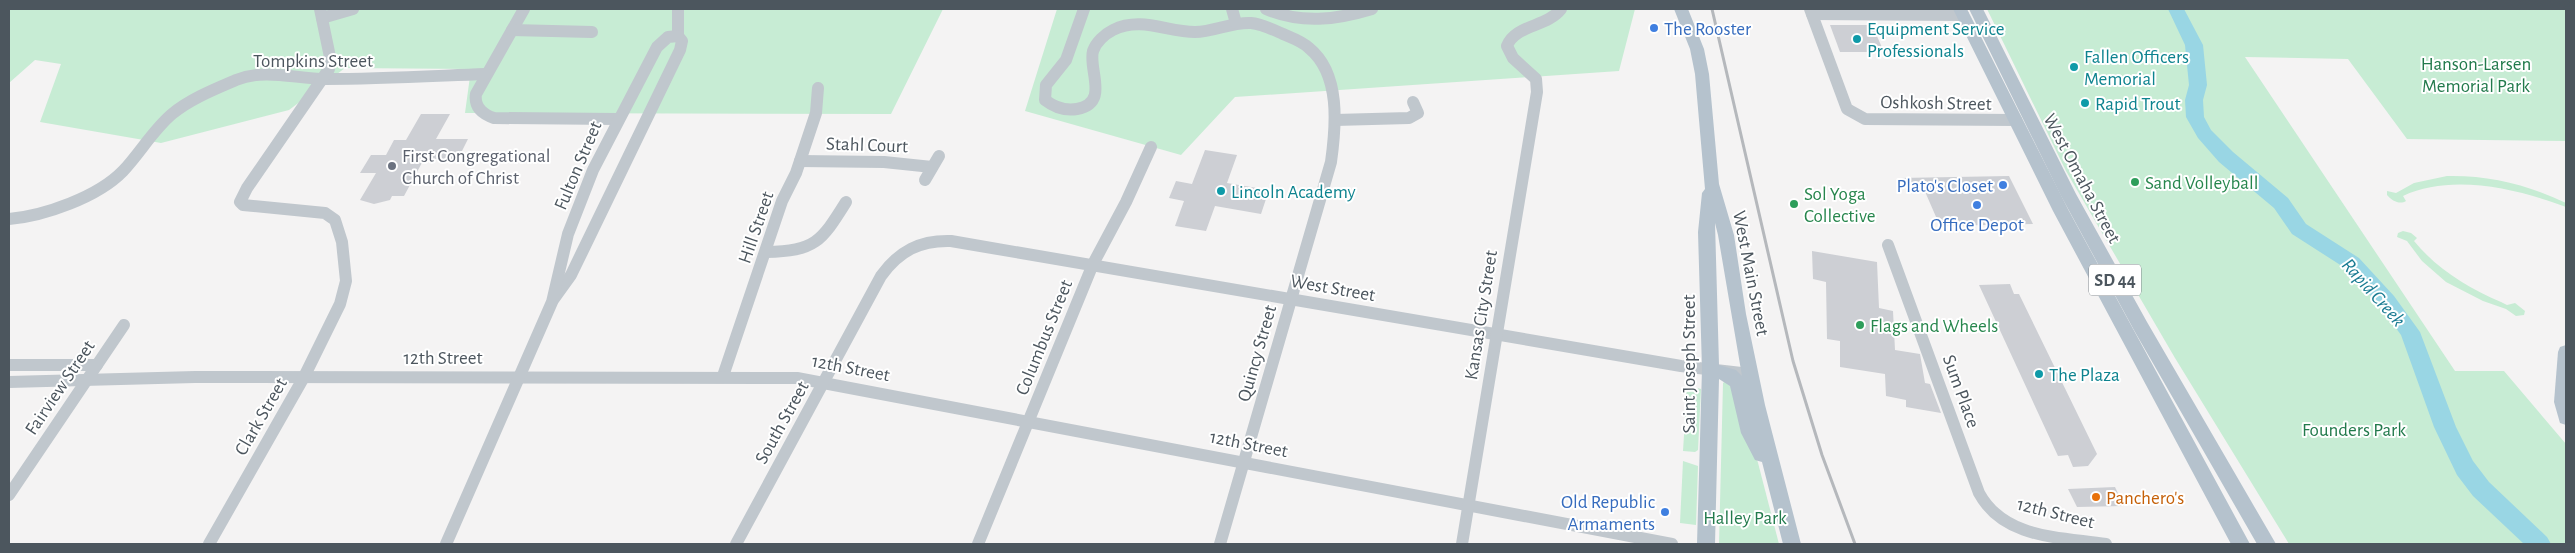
<svg xmlns="http://www.w3.org/2000/svg" width="2575" height="553" font-family="'Alegreya Sans',sans-serif">
	<style>
		.green { fill: #c7ecd4 }
		.lines { fill: none; stroke-linecap: round; stroke-linejoin: round }
		.river { fill: #99d6e4; fill-rule: evenodd }
		.building { fill: #cdcfd4 }
		.minor { stroke: #c0c7cd; stroke-width: 12 }
		.major { fill: #b5c2cd; fill-rule: evenodd }
		.rail { stroke: #b5b8bc; stroke-width: 3 }
		.shop-dot { fill: #3f7fe0; stroke: #fff; stroke-width: 2 }
		.culture-dot { fill: #0f9aa8; stroke: #fff; stroke-width: 2 }
		.worship-dot { fill: #6b7280; stroke: #fff; stroke-width: 2 }
		.leisure-dot { fill: #2e9e5b; stroke: #fff; stroke-width: 2 }
		.food-dot { fill: #e8710a; stroke: #fff; stroke-width: 2 }
		.labels { text-anchor: middle; stroke-width: 4; stroke-linejoin: round; paint-order: stroke }
		.shield { fill: #fff; stroke: #82898e; stroke-width: 1 }
		.shield-label { font-size: 18px; font-weight: bold; fill: #4c565e }
		.shop-label { font-size: 19px; fill: #366cbe; stroke: #fff; text-anchor: end }
		.culture-label { font-size: 19px; fill: #0d838f; stroke: #fff; text-anchor: start }
		.street-label { font-size: 19px; fill: #4c565e; stroke: #fff }
		.park-label { font-size: 19px; fill: #227a4c; stroke: #fff }
		.worship-label { font-size: 19px; fill: #5b616d; stroke: #fff; text-anchor: start }
		.leisure-label { font-size: 19px; fill: #27864d; stroke: #fff; text-anchor: start }
		.food-label { font-size: 19px; fill: #c56008; stroke: #fff; text-anchor: start }
		.water-label { font-size: 20px; font-style: italic; fill: #1b7c93; stroke: #fff }
	</style>
	<rect width="100%" height="100%" fill="#f4f3f3"/>
	<!-- green -->
	<g class="green">
		<path d="M9 9H943L891 114 465 113 471 69 345 68 289 110 161 143 40 122 61 64 35 60 9 83Z"/>
		<path d="M1057 9H1635L1619 71 1235 97 1181 155 1025 111Z"/>
		<path d="M1987 9H2566V141L2407 139 2348 59 2245 57 2455 371H2504L2566 444V544H2289L2175 358 2066 171Z"/>
		<path d="M2447 176C2489 175 2529 185 2566 203V207C2518 189 2452 173 2403 196L2406 201C2400 205 2392 201 2387 195V191L2396 193 2414 183Z"/>
		<path d="M2403 231 2411 233 2417 238 2414 241C2437 269 2468 288 2501 302L2507 305 2515 303 2525 311 2524 315 2516 316 2506 309 2483 301 2446 282 2422 261 2407 241 2397 237 2398 233Z"/>
		<path d="M1728 379 1757 459 1779 544H1719L1723 383Z"/>
		<path d="M1687 385 1701 389 1698 450 1695 452 1683 451Z"/>
		<path d="M1683 461 1698 466 1696 525 1680 523Z"/>
	</g>
	<g class="lines">
		<!-- river -->
		<path class="river" d="M2168 9H2184L2203 45 2207 85 2203 100 2204 117 2211 130 2233 152 2288 198 2306 224 2359 258 2394 296 2420 332 2456 427 2473 461 2489 482 2547 537 2551 544H2524L2473 496 2457 475 2434 427 2401 335 2380 306 2345 268 2292 234 2274 208 2219 162 2198 138 2186 117 2185 100 2189 85 2185 45Z"/>
	</g>
	<!-- building -->
	<g class="building">
		<path d="M1830 25H1872L1884 52H1840Z"/>
		<path d="M421 114H450L436 139H468L458 159H424L404 196H392L390 200 374 204 360 200 376 173H360L371 155H386L394 140H406Z"/>
		<path d="M1205 150 1237 155 1227 183 1269 190 1261 214 1215 206 1206 231 1175 226 1184 201 1169 198 1176 181 1192 184Z"/>
		<path d="M2009 176 2033 224 1940 226 1923 187H1904L1900 178Z"/>
		<path d="M1812 251 1877 262 1879 308 1893 311 1895 350 1920 354 1925 383 1930 384 1941 413 1906 407V400L1886 396 1885 374 1840 367V341L1827 339 1826 282 1813 279Z"/>
		<path d="M2010 284 2014 294H2019L2097 454 2088 466 2073 467 2068 455 2058 456 1979 285Z"/>
		<path d="M2115 487 2124 506 2077 507 2068 489Z"/>
	</g>
	<g class="lines">
		<!-- minor -->
		<g class="minor">
			<path d="M524 9 476 94C474 107 482 114 494 118L617 119"/>
			<path d="M1084 9 1066 60 1046 85 1045 100C1054 107 1065 111 1077 109 1110 103 1088 70 1093 51 1096 42 1105 34 1113 30 1141 16 1167 32 1195 32 1214 32 1231 22 1251 23 1262 24 1272 29 1283 34 1292 38 1302 41 1309 48 1341 74 1336 126 1331 162L1220 544"/>
			<path d="M1232 9 1236 23"/>
			<path d="M1266 9C1301 24 1336 20 1372 9"/>
			<path d="M1810 9 1847 109 1865 119 2016 120"/>
			<path d="M1812 14 1963 15"/>
			<path d="M322 18 353 9"/>
			<path d="M512 30 592 32"/>
			<path d="M1335 120 1409 118 1418 113 1413 102"/>
			<path d="M800 161 884 162 932 167"/>
			<path d="M925 180 939 156"/>
			<path d="M9 219C44 216 98 197 123 171 140 153 153 130 172 114 190 99 215 89 236 80 266 68 295 79 326 79 379 79 432 76 485 74"/>
			<path d="M1888 245 1979 493C2004 539 2060 537 2106 544"/>
			<path d="M766 252C815 251 821 242 846 202"/>
			<path d="M553 300 571 275 680 50 682 41 678 36V9"/>
			<path d="M9 365H97"/>
			<path d="M723 376 782 201 796 173 816 113 818 88"/>
			<path d="M9 382 195 377 797 378 1672 544"/>
			<path d="M9 495 124 325"/>
			<path d="M209 544 304 377 340 304 346 281 342 242 335 220 325 213 243 205 240 202 247 188 329 69 330 57 320 9"/>
			<path d="M446 544 552 302 568 234 593 170 657 47 668 37 678 36"/>
			<path d="M736 544 881 276C899 251 920 240 951 241L1681 366 1750 374"/>
			<path d="M978 544 1093 264 1126 202 1151 147"/>
			<path d="M1462 544 1537 92 1536 79 1513 58 1507 46C1515 25 1547 27 1561 9"/>
		</g>
		<!-- major -->
		<g class="major">
			<path d="M1674 9H1688L1704 49 1709 74 1719 184 1734 235 1746 314 1765 405 1801 544H1783L1762 462 1755 460 1741 433 1730 386 1719 379 1715 544H1697L1702 369 1698 232 1702 193 1705 189 1695 74 1690 49ZM1715 223 1718 235 1742 376 1736 370 1719 365Z"/>
			<path d="M1953 9H1967L2069 211 2250 544H2231L2053 211Z"/>
			<path d="M1969 9H1983L2076 194 2147 322 2276 544H2257L2135 332 2060 194Z"/>
			<path d="M2566 345V425L2560 423 2554 402 2558 352 2560 347Z"/>
		</g>
		<!-- rail -->
		<path class="rail" d="M1712 9 1793 361 1822 455 1855 544"/>
	</g>
	<!-- markers -->
	<g class="shop-dot">
		<circle cx="1654" cy="28" r="5"/>
		<circle cx="2003" cy="185" r="5"/>
		<circle cx="1977" cy="205" r="5"/>
		<circle cx="1665" cy="512" r="5"/>
	</g>
	<g class="culture-dot">
		<circle cx="1857" cy="39" r="5"/>
		<circle cx="2074" cy="67" r="5"/>
		<circle cx="2085" cy="103" r="5"/>
		<circle cx="1221" cy="191" r="5"/>
		<circle cx="2039" cy="374" r="5"/>
	</g>
	<circle class="worship-dot" cx="392" cy="166" r="5"/>
	<g class="leisure-dot">
		<circle cx="2135" cy="182" r="5"/>
		<circle cx="1794" cy="204" r="5"/>
		<circle cx="1860" cy="325" r="5"/>
	</g>
	<circle class="food-dot" cx="2096" cy="497" r="5"/>
	<g class="labels">
		<!-- shield labels -->
		<rect class="shield" x="2089" y="264.5" width="52" height="31" rx="4"/>
		<g class="shield-label">
			<text x="2115" y="286">SD 44</text>
		</g>
		<!-- shop labels -->
		<g class="shop-label">
			<text x="1664" y="35" text-anchor="start">The Rooster</text>
			<text x="1993" y="192">Plato's Closet</text>
			<text x="1977" y="231" text-anchor="middle">Office Depot</text>
			<text x="1655" y="508">Old Republic<tspan x="1655" dy="22">Armaments</tspan></text>
		</g>
		<!-- culture labels -->
		<g class="culture-label">
			<text x="1867" y="35">Equipment Service<tspan x="1867" dy="22">Professionals</tspan></text>
			<text x="2084" y="63">Fallen Officers<tspan x="2084" dy="22">Memorial</tspan></text>
			<text x="2095" y="110">Rapid Trout</text>
			<text x="1231" y="198">Lincoln Academy</text>
			<text x="2049" y="381">The Plaza</text>
		</g>
		<!-- street labels -->
		<g class="street-label">
			<text x="313" y="67">Tompkins Street</text>
			<text transform="translate(1936 102) rotate(1)" y="7">Oshkosh Street</text>
			<text transform="translate(867 144) rotate(2)" y="7">Stahl Court</text>
			<text transform="translate(577 165) rotate(-67)" y="7">Fulton Street</text>
			<text transform="translate(2083 178) rotate(62)" y="7">West Omaha Street</text>
			<text transform="translate(755 227) rotate(-71)" y="7">Hill Street</text>
			<text transform="translate(1752 273) rotate(79)" y="7">West Main Street</text>
			<text transform="translate(1333 287) rotate(10)" y="7">West Street</text>
			<text transform="translate(1480 315) rotate(-81)" y="7">Kansas City Street</text>
			<text transform="translate(1043 337) rotate(-68)" y="7">Columbus Street</text>
			<text transform="translate(1256 353) rotate(-74)" y="7">Quincy Street</text>
			<text x="443" y="364">12th Street</text>
			<text transform="translate(1688 364) rotate(-90)" y="7">Saint Joseph Street</text>
			<text transform="translate(851 367) rotate(11)" y="7">12th Street</text>
			<text transform="translate(59 387) rotate(-56)" y="7">Fairview Street</text>
			<text transform="translate(1962 391) rotate(70)" y="7">Sum Place</text>
			<text transform="translate(260 416) rotate(-60)" y="7">Clark Street</text>
			<text transform="translate(781 422) rotate(-61)" y="7">South Street</text>
			<text transform="translate(1249 443) rotate(11)" y="7">12th Street</text>
			<text transform="translate(2056 512) rotate(14)" y="7">12th Street</text>
		</g>
		<!-- park labels -->
		<g class="park-label">
			<text x="2476" y="70">Hanson-Larsen<tspan x="2476" dy="22">Memorial Park</tspan></text>
			<text x="2354" y="436">Founders Park</text>
			<text x="1745" y="524">Halley Park</text>
		</g>
		<!-- worship labels -->
		<g class="worship-label">
			<text x="402" y="162">First Congregational<tspan x="402" dy="22">Church of Christ</tspan></text>
		</g>
		<!-- leisure labels -->
		<g class="leisure-label">
			<text x="2145" y="189">Sand Volleyball</text>
			<text x="1804" y="200">Sol Yoga<tspan x="1804" dy="22">Collective</tspan></text>
			<text x="1870" y="332">Flags and Wheels</text>
		</g>
		<!-- food labels -->
		<g class="food-label">
			<text x="2106" y="504">Panchero's</text>
		</g>
		<!-- water labels -->
		<g class="water-label">
			<text transform="translate(2374 292) rotate(48)" y="7">Rapid Creek</text>
		</g>
	</g>
	<!-- border -->
	<rect width="2575" height="553" fill="none" stroke="#4c565e" stroke-width="20"/>
</svg>
